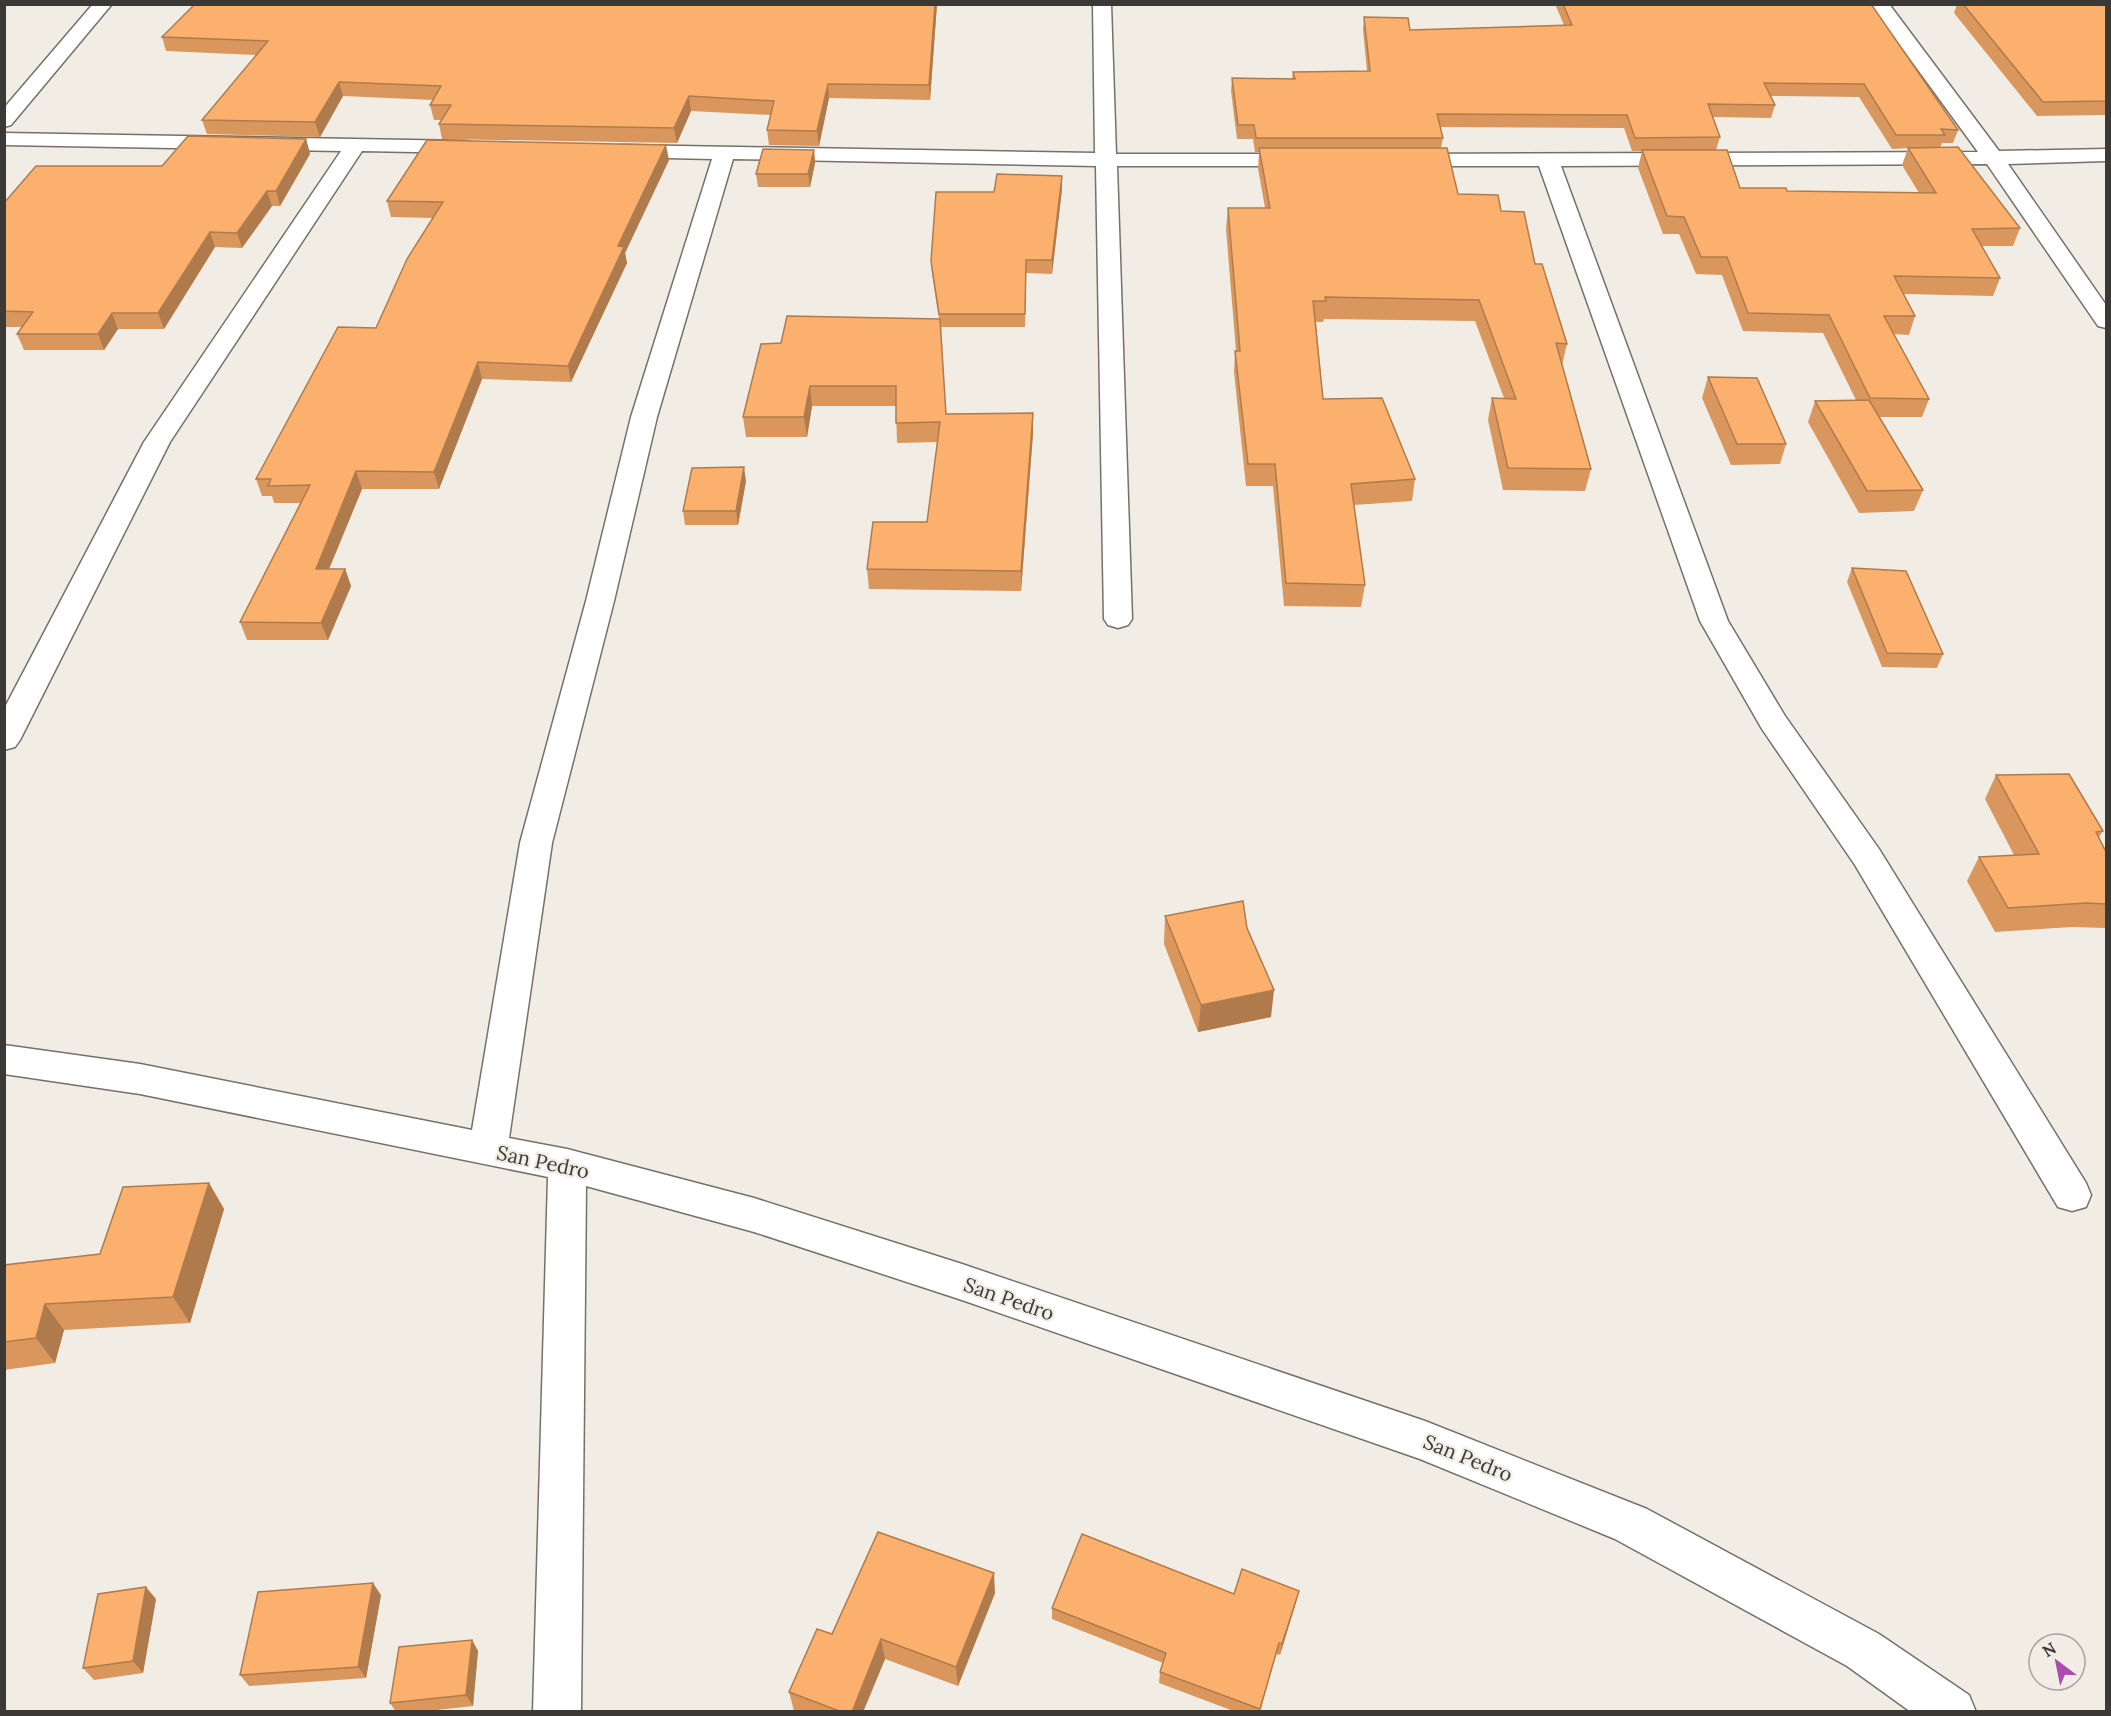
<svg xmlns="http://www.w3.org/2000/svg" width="2111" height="1716" font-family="Lora,serif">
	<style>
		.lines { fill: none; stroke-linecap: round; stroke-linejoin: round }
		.minor-casing { stroke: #75716a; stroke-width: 3 }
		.minor { fill: #fff; fill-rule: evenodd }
		.wall { fill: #d9975e; fill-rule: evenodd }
		.shaded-wall { fill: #b07b4c }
		.building { fill: #fcb06d; stroke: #b07b4c; stroke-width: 1.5 }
		.labels { text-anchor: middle; stroke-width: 4.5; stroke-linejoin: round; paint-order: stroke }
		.near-street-label { font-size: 20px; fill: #3a3936; stroke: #f1ede5 }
	</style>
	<rect width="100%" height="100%" fill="#f1ede5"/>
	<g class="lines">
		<!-- minor casing -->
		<g class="minor-casing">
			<g id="minor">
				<path d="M93 4H112L11 125 4 127V108Z"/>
				<path d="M1093 4H1111L1116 154H1304L1312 155 1315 160 1312 165 1304 166H1117L1132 619 1128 625 1118 628 1108 625 1104 619 1096 166 733 159 657 417 614 601 552 843 509 1138 567 1149 754 1198 962 1264 1425 1421 1647 1509 1879 1634 1969 1695 1976 1712H1911L1847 1666 1615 1539 1420 1459 962 1300 754 1232 586 1186 581 1712H533L548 1177 140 1094 4 1074V1045L140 1064 472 1130 520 843 586 601 631 417 712 159 623 157 616 155 612 151 616 147 623 145 1095 153Z"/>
				<path d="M1870 4H1889L1999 151 2106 149V161L2008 164 2106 305V328L2098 326 1987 164 1561 166 1728 621 1785 716 1879 849 2086 1183 2091 1195 2086 1207 2072 1211 2058 1207 1855 865 1762 729 1700 621 1539 166H1406L1398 165 1395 160 1398 155 1406 154 1978 152Z"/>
				<path d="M4 133 467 141 474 143 477 147 474 151 467 153 362 151 170 442 20 740 15 747 4 750V709L144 442 341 151 4 145Z"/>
			</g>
		</g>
		<!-- minor -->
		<use href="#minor" class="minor"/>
	</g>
	<!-- wall -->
	<g class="wall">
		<path d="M937 4 930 100 829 98 819 146 769 145 767 130 771 115 691 111 677 143 442 139 439 124 441 120H434L430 105 433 100 343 96 320 137 207 134 202 120 257 55 166 51 162 37Z"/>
		<path d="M1555 4H1871L1958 130 1953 143H1942L1940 148 2020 228 2013 246H1982L2000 278 1993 296 1904 294 1915 316 1909 335 1894 334 1929 399 1922 417H1879L1923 490 1914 511 1859 513 1808 422 1815 401 1856 400 1823 333 1743 331 1722 275 1696 274 1679 234H1663L1638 168 1642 151H1632L1624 128 1440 127 1443 138 1441 148 1458 194 1501 211 1535 264 1567 344 1562 365 1591 469 1585 491 1503 490 1488 420 1492 398H1504L1475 321 1324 319 1323 322H1316L1323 399 1415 479 1412 501 1354 505 1365 585 1361 607 1284 606 1273 486H1246L1234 372 1235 351H1236L1226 229 1228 208H1265L1258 168 1259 152H1255L1253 139H1237L1231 91 1232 78 1292 79 1293 72 1367 71 1363 30 1364 17 1410 30 1564 25ZM1771 96 1859 97 1892 149 1908 148 1902 165 1919 193 1787 191 1740 188 1716 150 1720 137 1713 117 1771 118 1775 105Z"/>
		<path d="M1957 4H2106V115L2037 116 1954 13Z"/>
		<path d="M306 139 310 154 280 206H272L242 248 215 247 164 329H118L104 350H24L17 334 22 327H4V203Z"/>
		<path d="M814 150 815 163 810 187H758L756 174Z"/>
		<path d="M669 160 625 253 627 263 571 382 482 379 439 489H362L329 569H345L351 586 328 640H247L240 622 301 503H274L272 496H262L256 479 376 328 433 218 391 217 387 201Z"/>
		<path d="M1062 189 1052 274 1026 273 1025 327H940L946 414 1033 433 1021 591 869 589 867 569 927 522 938 442 897 443 896 406H812L807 437H746L743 417 781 343 939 319 932 274 931 261 994 192Z"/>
		<path d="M1708 377 1786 444 1780 464 1731 465 1702 398Z"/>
		<path d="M746 481 738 525H685L683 511Z"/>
		<path d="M1852 568 1943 654 1937 668 1882 667 1847 582Z"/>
		<path d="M1996 775 2103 831 2099 837 2106 852V928L2072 927 1995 932 1967 881 1979 857 2014 855 1985 799Z"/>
		<path d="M1165 916 1247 928 1271 1017 1198 1032 1164 944Z"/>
		<path d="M209 1183 224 1209 190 1323 64 1330 55 1363 4 1370V1265L100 1254Z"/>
		<path d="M995 1593 958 1686 885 1659 863 1712 794 1711 789 1692 832 1634Z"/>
		<path d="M1234 1594 1296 1602 1280 1655 1276 1654 1260 1712H1236L1159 1683 1160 1672 1163 1663 1052 1619V1608Z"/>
		<path d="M381 1595 366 1678 249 1686 240 1675Z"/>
		<path d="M156 1599 143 1673 94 1680 83 1668Z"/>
		<path d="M472 1640 478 1651 473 1706 419 1712H396L390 1703Z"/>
	</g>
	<!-- shaded-wall -->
	<g class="shaded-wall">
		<path d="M935 4H937L930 100 929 85Z"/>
		<path d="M339 82 343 96 320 137 315 122Z"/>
		<path d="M828 84 829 98 819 146 817 131Z"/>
		<path d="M689 96 691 111 677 143 674 128Z"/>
		<path d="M306 139 310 154 280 206 276 191Z"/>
		<path d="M666 145 669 160 625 253 627 263 571 382 568 366 618 246Z"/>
		<path d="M814 150 815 163 810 187 808 174Z"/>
		<path d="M1062 176V189L1052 274V260Z"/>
		<path d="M267 191 272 206 242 248 237 233Z"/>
		<path d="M210 232 215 247 164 329 158 313Z"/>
		<path d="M112 313 118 329 104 350 98 334Z"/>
		<path d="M478 362 482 379 439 489 434 472Z"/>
		<path d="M810 386 812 406 807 437 804 417Z"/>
		<path d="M1033 413V433L1021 591V571Z"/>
		<path d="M744 467 746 481 738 525 736 511Z"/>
		<path d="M356 471 362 489 322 586 316 569Z"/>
		<path d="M345 569 351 586 328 640 321 623Z"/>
		<path d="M1274 990 1271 1017 1198 1032 1201 1005Z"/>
		<path d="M209 1183 224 1209 190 1323 173 1297Z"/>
		<path d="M45 1304 64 1330 55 1363 36 1338Z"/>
		<path d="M994 1573 995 1593 958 1686 956 1667Z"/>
		<path d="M373 1583 381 1595 366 1678 358 1667Z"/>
		<path d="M146 1587 156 1599 143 1673 133 1661Z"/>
		<path d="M1299 1591 1296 1602 1280 1655 1282 1644Z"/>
		<path d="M881 1639 885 1659 863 1712H852Z"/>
		<path d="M472 1640 478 1651 473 1706 466 1695Z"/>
	</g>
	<!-- building -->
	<g class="building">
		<path d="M195 4H935L929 85 828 84 817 131 767 130 774 101 689 96 674 128 439 124 451 105H430L441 86 339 82 315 122 202 120 268 41 162 37Z"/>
		<path d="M1563 4H1871L1958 130 1941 129 1945 135H1896L1864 84 1764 83 1775 105 1708 104 1720 137 1635 138 1627 115 1437 114 1443 138H1256L1254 125H1238L1232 78 1295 79 1293 72 1370 71 1364 17 1408 18 1410 30 1572 25Z"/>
		<path d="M1963 4H2106V101L2043 102Z"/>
		<path d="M188 136 306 139 276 191H267L237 233 210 232 158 313H112L98 334H17L33 312 4 311V203L36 166H162Z"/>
		<path d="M427 140 666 145 618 246 624 247 568 366 478 362 434 472 356 471 316 569H345L321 623 240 622 310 485 268 486 271 479H256L338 327 376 328 407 259 443 202 387 201Z"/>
		<path d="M1958 147 2020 228 1972 229 2000 278 1894 276 1915 316H1884L1929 399 1870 398 1829 315 1748 313 1727 257H1701L1684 217 1667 216 1642 150H1727L1740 188H1786L1787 191 1936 193 1908 148Z"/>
		<path d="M1259 148H1447L1458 194 1498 195 1501 211 1524 212 1535 264H1542L1567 344 1556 343 1591 469 1508 468 1492 398 1516 399 1479 300 1325 297 1326 301H1313L1323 399 1382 398 1415 479 1351 484 1365 585 1286 583 1275 464H1248L1235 351H1240L1228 208H1270Z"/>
		<path d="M763 149 814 150 808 174H756Z"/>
		<path d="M997 174 1062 176 1052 260H1026L1025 314H939L931 261 936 192H994Z"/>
		<path d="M787 316 940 319 946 414 1033 413 1021 571 867 569 873 522H927L940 422 896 423V386H810L804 417H743L761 344 781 343Z"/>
		<path d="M1708 377 1757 378 1786 444H1737Z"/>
		<path d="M1869 400 1923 490 1867 491 1815 401Z"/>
		<path d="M744 467 736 511H683L692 468Z"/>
		<path d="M1852 568 1906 571 1943 654 1887 653Z"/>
		<path d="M2069 774 2103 831 2096 832 2106 852V904L2086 903 2008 908 1979 857 2039 854 1996 775Z"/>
		<path d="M1243 901 1247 928 1274 990 1201 1005 1165 916Z"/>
		<path d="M209 1183 173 1297 45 1304 36 1338 4 1342V1265L100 1254 123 1187Z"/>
		<path d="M878 1532 994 1573 956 1667 881 1639 852 1712H842L789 1692 817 1629 832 1634Z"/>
		<path d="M1082 1534 1234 1594 1242 1569 1299 1591 1282 1644 1279 1643 1260 1709 1160 1672 1166 1653 1052 1608Z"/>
		<path d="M373 1583 358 1667 240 1675 258 1592Z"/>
		<path d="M146 1587 133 1661 83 1668 98 1594Z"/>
		<path d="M472 1640 466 1695 390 1703 399 1647Z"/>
	</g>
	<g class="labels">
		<!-- near-street labels -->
		<g class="near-street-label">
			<text transform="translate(543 1162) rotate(12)" y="7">San Pedro</text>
			<text transform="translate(1009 1299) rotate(19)" y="7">San Pedro</text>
			<text transform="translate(1468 1458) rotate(22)" y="7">San Pedro</text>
		</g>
	</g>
	<!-- border -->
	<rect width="2111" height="1716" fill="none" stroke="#3a3936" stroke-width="12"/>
	<!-- north arrow -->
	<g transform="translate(2057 1662) rotate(328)"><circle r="28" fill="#f1ede5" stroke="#a8a59f" stroke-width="1.5"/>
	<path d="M0-4.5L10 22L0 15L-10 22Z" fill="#ad4ab0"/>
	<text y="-9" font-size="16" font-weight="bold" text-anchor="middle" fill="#3a3936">N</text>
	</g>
</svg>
